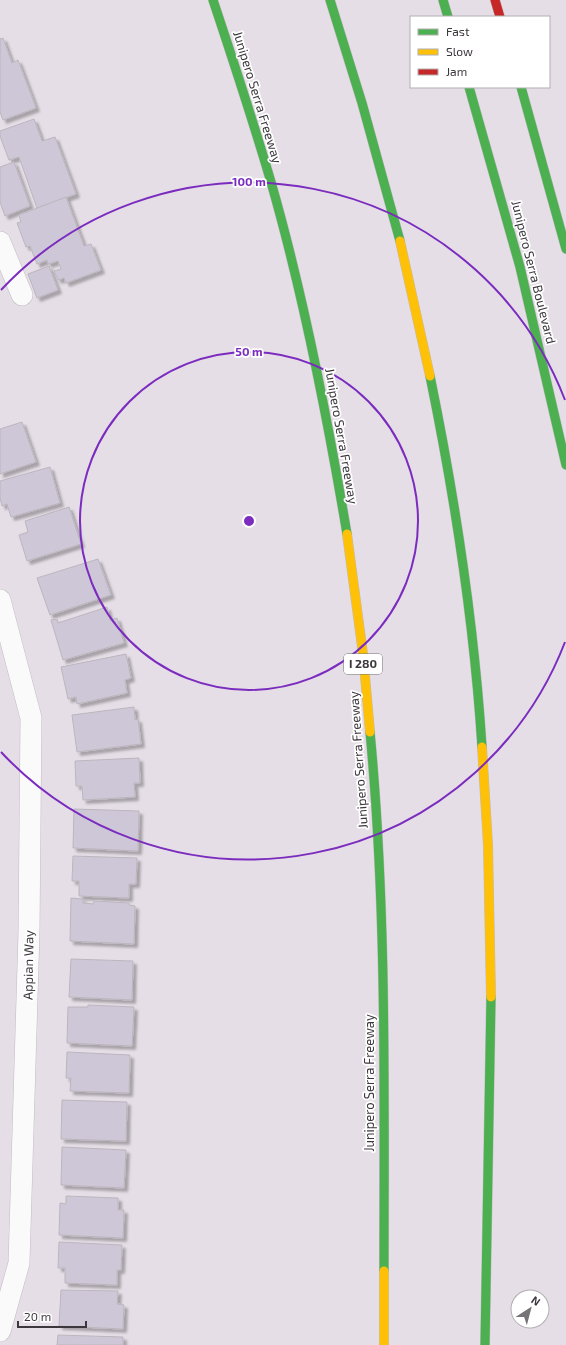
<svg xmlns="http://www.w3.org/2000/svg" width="566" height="1345" font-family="'Exo 2',sans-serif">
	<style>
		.building { fill: #cec7d7; stroke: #bbb6bd; filter: url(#shadow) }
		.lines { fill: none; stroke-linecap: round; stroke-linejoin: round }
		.street-casing { stroke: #c1bbc2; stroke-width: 22 }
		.fast-casing { stroke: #c1bbc2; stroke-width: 10 }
		.slow-casing { stroke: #c1bbc2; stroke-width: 10 }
		.jam-casing { stroke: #c1bbc2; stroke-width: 10 }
		.street { stroke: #fbfafb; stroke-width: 21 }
		.fast { stroke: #4caf50; stroke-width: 9 }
		.slow { stroke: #ffc107; stroke-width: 9 }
		.jam { stroke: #c62828; stroke-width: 9 }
		.ring { fill: none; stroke: #7b2cbf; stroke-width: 2 }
		.labels { text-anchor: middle; stroke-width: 3.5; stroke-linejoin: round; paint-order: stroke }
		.shield { fill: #fff; stroke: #767377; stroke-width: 1 }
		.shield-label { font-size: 12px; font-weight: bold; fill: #3c373d }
		.street-label { font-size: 13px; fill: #3c373d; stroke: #fff }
		.centre { fill: #7b2cbf; stroke: #fff; stroke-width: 2 }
		.ring-label { font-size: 12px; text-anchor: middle; font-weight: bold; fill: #7b2cbf; stroke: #fff; stroke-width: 3.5; stroke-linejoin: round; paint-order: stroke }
	</style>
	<defs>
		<filter id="shadow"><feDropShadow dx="3.5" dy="3.5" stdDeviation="1" flood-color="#0004"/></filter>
	</defs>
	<rect width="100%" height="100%" fill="#e5dee6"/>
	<!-- building -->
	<g class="building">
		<path d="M3 38 12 63 18 60 36 108 3 120 0 112V39Z"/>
		<path d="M34 119 42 141 55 137 76 194 37 208 19 157 9 160 0 136V131Z"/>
		<path d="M14 162 30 206 5 216 0 202V167Z"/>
		<path d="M66 197 84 246 91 244 101 270 66 283 64 278 58 280 54 271 61 269 58 261 48 264 47 260 37 264 30 246 26 247 17 223 21 222 19 215Z"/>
		<path d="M49 266 58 290 37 298 28 274Z"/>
		<path d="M22 422 36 462 0 474V429Z"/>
		<path d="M50 467 60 503 11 517 7 504 2 506 0 498V481Z"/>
		<path d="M69 507 81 544 27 561 19 535 28 532 25 521Z"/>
		<path d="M98 559 111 595 50 615 37 578Z"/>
		<path d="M107 607 110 620 117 618 124 643 63 660 51 620 57 619 58 623Z"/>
		<path d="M126 654 131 678 125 680 127 693 77 704 76 697 68 699 61 667Z"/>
		<path d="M134 707 135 720 138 719 141 744 77 752 72 715Z"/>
		<path d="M139 758 140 783H134L135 797 83 800 82 786H76L75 761Z"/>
		<path d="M74 809 139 811 138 851 73 848Z"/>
		<path d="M73 856 137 858 136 884H129V898L79 896V881H72Z"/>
		<path d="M71 898 83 899V903L93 904 94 901 129 903V905L135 906 134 944 70 941Z"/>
		<path d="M71 959 133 961 132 1000 69 997Z"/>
		<path d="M88 1005 134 1007 132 1046 67 1043 68 1007H88Z"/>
		<path d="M67 1052 130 1055 129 1093 70 1091 71 1078H66Z"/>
		<path d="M62 1100 127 1102 126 1141 61 1139Z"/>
		<path d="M62 1147 126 1150 124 1188 61 1185Z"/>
		<path d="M66 1196 118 1198V1210H124L123 1238 59 1235 60 1203 66 1204Z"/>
		<path d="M59 1242 122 1245 121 1270H117V1285L65 1283V1268H58Z"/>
		<path d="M61 1290 118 1291 117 1304 124 1305 123 1329 59 1326Z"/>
		<path d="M58 1335 123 1337V1345H57Z"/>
	</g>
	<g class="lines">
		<!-- street casing -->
		<g class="street-casing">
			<g id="street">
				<path d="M0 242 22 295"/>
				<path d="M0 600 31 718 29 932 19 1263 0 1331"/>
			</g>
		</g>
		<!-- fast casing -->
		<g class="fast-casing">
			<g id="fast">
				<path d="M213 0C233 60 253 121 271 182 304 297 327 415 347 534"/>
				<path d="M330 0 362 103 400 241"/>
				<path d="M443 0 448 17"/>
				<path d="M469 87 520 267 566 465"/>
				<path d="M521 87 566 249"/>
				<path d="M430 376C455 498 474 622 482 747"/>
				<path d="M370 732C387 911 384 1092 384 1271"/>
				<path d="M485 1345 491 997"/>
			</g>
		</g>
		<!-- slow casing -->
		<g class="slow-casing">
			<g id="slow">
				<path d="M400 241 430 376"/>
				<path d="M347 534 363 654 370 732"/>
				<path d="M482 747 488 845 491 997"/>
				<path d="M384 1271V1345"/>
			</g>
		</g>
		<!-- jam casing -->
		<g class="jam-casing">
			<path id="jam" d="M495 0 500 17"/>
		</g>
		<!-- street -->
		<use href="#street" class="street"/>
		<!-- fast -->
		<use href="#fast" class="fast"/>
		<!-- slow -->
		<use href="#slow" class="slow"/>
		<!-- jam -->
		<use href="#jam" class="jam"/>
	</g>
	<!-- distance rings -->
	<g class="ring">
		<circle cx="249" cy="521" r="169"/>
		<path d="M565 642A339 339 0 0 1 1 752M1 290A339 339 0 0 1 565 400"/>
	</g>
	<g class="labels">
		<!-- shield labels -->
		<rect class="shield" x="344" y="654" width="38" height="20" rx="3"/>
		<g class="shield-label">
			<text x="363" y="668">I 280</text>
		</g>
		<!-- street labels -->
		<g class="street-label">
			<text transform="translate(258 97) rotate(73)" y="5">Junipero Serra Freeway</text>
			<text transform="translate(534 272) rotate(76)" y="5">Junipero Serra Boulevard</text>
			<text transform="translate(342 436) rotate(80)" y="5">Junipero Serra Freeway</text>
			<text transform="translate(358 760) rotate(-94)" y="5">Junipero Serra Freeway</text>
			<text transform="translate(28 965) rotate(-89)" y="5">Appian Way</text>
			<text transform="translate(369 1083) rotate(-90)" y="5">Junipero Serra Freeway</text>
		</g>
	</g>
	<circle cx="249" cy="521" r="6" class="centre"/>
	<g class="ring-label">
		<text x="249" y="186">100 m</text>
		<text x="249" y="356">50 m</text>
	</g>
	<!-- legend -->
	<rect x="410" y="16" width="140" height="72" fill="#ffffff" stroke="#b1afb1"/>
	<rect x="418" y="29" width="20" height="6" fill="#4caf50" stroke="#b1afb1"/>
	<text x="446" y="36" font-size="12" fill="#3c373d">Fast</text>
	<rect x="418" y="49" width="20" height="6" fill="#ffc107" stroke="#b1afb1"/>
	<text x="446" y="56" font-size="12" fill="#3c373d">Slow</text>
	<rect x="418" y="69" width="20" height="6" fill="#c62828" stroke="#b1afb1"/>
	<text x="446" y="76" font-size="12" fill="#3c373d">Jam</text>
	<!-- north arrow -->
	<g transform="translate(530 1309) rotate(36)"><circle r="19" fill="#ffffff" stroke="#b1afb1"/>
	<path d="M0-3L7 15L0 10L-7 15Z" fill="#777178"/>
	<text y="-6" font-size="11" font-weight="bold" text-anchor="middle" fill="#3c373d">N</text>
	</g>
	<!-- scale -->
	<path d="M18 1321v6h68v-6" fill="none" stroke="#3c373d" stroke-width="2"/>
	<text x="24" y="1321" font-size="12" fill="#3c373d" stroke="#ffffff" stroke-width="3" paint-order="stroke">20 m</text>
</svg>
